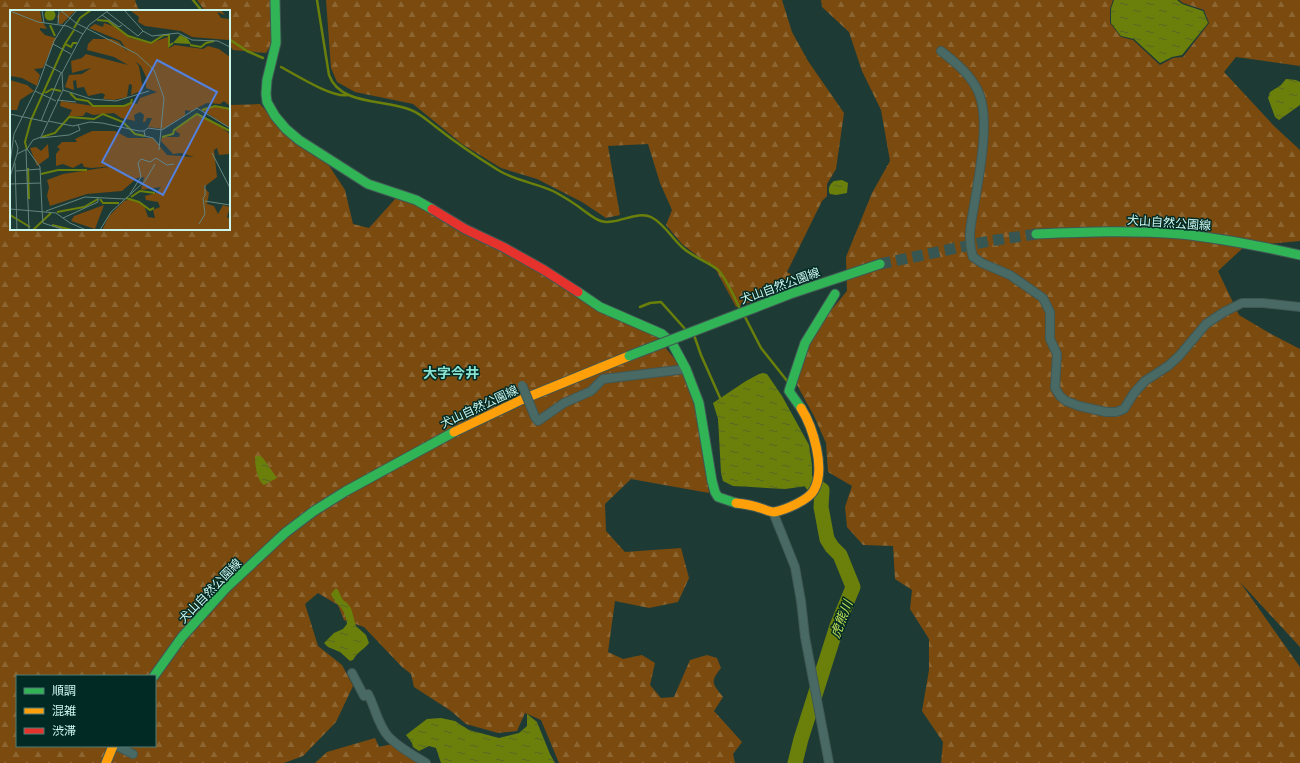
<svg xmlns="http://www.w3.org/2000/svg" width="1300" height="763" font-family="Signika,'Noto Sans JP',sans-serif">
	<style>
		.forest { fill: url(#forest-firs); fill-rule: evenodd }
		.water { fill: url(#water-ripples) }
		.lines { fill: none; stroke-linecap: round; stroke-linejoin: round }
		.stream { stroke: #6a800b; stroke-width: 2.5 }
		.river { stroke: #6a800b; stroke-width: 15 }
		.secondary-tunnel { stroke: #385651; stroke-width: 11; stroke-dasharray: 11 5.5; stroke-linecap: butt }
		.street-casing { stroke: #405854; stroke-width: 10 }
		.fast-casing { stroke: #405854; stroke-width: 11 }
		.slow-casing { stroke: #405854; stroke-width: 11 }
		.jam-casing { stroke: #405854; stroke-width: 11 }
		.street { stroke: #496964; stroke-width: 8 }
		.fast { stroke: #30b455; stroke-width: 9 }
		.slow { stroke: #ff9f0a; stroke-width: 9 }
		.jam { stroke: #e5322d; stroke-width: 9 }
		.street-bridge-casing { stroke: #405854; stroke-width: 10; stroke-linecap: butt }
		.fast-bridge-casing { stroke: #405854; stroke-width: 11; stroke-linecap: butt }
		.street-bridge { stroke: #496964; stroke-width: 8 }
		.fast-bridge { stroke: #30b455; stroke-width: 9 }
		.labels { text-anchor: middle; stroke-width: 3; stroke-linejoin: round; paint-order: stroke }
		.street-label { font-size: 12px; fill: #ccf7ee; stroke: #012a24 }
		.water-label { font-size: 13px; font-style: italic; fill: #c5e357; stroke: #012a24 }
		.quarter-label { font-size: 14px; font-weight: bold; fill: #88e2d1; stroke: #012a24 }
		.inset-river { fill: none; stroke: #6a800b; stroke-width: 2 }
		.inset-road { fill: none; stroke: #64867f; stroke-width: 1 }
		.view { fill: #5281df; fill-opacity: 0.15; stroke: #5281df; stroke-width: 2 }
		.inset-edge { fill: none; stroke: #ccf7ee; stroke-width: 2 }
	</style>
	<defs>
		<pattern id="forest-firs" width="22" height="20" patternUnits="userSpaceOnUse"><rect width="22" height="20" fill="#7a4a0e"/><path d="M5 1l3.5 6h-7zM16 11l3.5 6h-7z" fill="#8c6531"/></pattern>
		<pattern id="water-ripples" width="26" height="14" patternUnits="userSpaceOnUse"><rect width="26" height="14" fill="#6a800b"/><path d="M2 4q2-2 4 0t4 0M15 11q2-2 4 0t4 0" fill="none" stroke="#566826"/></pattern>
	</defs>
	<rect width="100%" height="100%" fill="#1e3a35"/>
	<!-- forest -->
	<g class="forest">
		<path d="M0 0H135L137 6 140 11H11V229H229V101L230 105 260 104 286 134 326 161 345 190 353 224 369 228 396 198 416 205 655 335 678 363 696 404 704 448 709 493 631 479 605 504 606 531 625 552 681 548 689 578 678 602 649 608 615 601 608 652 623 659 642 655 655 663 650 685 661 698 674 697 690 660 707 655 717 658 721 668C710 682 712 683 723 697L714 711 742 742 733 754 735 763H559L541 720 525 713 517 731 498 733 466 724 451 711 414 687 411 674 402 667 364 627 344 620 338 605 318 593 305 604 318 646 342 665 353 686 336 722 303 756 284 763H0ZM17 676H155V746H17Z"/>
		<path d="M197 0H271L272 43 266 53 233 50 229 45V11H205Z"/>
		<path d="M326 0H782L792 32 808 61 844 113 836 169 827 184V196L822 201 787 272 794 276 776 293 736 307 716 270 682 244 666 225 672 210 660 183 648 144 608 146 620 215 606 218 582 202 537 179 501 168 462 144 413 104 355 92 337 82 331 68Z"/>
		<path d="M821 0H1113L1110 9V23L1121 37 1133 40 1160 65 1173 58 1183 57 1209 23 1204 10 1183 3 1179 0H1300V66L1236 57 1224 72 1274 126 1300 150V241L1245 246 1218 271 1239 315 1271 334 1300 349V647L1240 582 1300 667V763H941L943 742 922 711 929 670V639L910 609 912 590 895 579 893 546 863 545 847 527 845 507 852 486 828 472 826 443 814 416 797 385 800 364 817 327 847 291 846 257 872 193 890 161 881 110 862 71 849 32 822 7Z"/>
		<path d="M375 738 379 747 392 744 420 763H315L327 752Z"/>
	</g>
	<!-- water -->
	<g class="water">
		<path d="M1114 0H1177L1182 4 1203 11 1208 23 1182 55 1172 57 1160 63 1134 39 1121 36 1111 23V9Z"/>
		<path d="M1286 79 1296 80 1300 82V105L1279 120 1275 117 1268 98 1270 92 1281 85Z"/>
		<path d="M842 180 848 183 847 193 836 195 830 194C827 189 830 184 834 181Z"/>
		<path d="M763 373 767 374 782 396 809 445 812 465V481L813 482 811 487 808 485 807 486 785 489 733 486 723 481 721 473 718 419 713 403 746 381 759 374Z"/>
		<path d="M257 456H260L263 458 277 478 264 485C257 481 255 465 255 457Z"/>
		<path d="M336 588 338 590 343 600 347 603 351 608 356 626 366 635 369 643C364 650 358 651 353 660L350 661 340 652 328 647 324 643 334 633 343 629 347 624C345 605 336 607 331 594Z"/>
		<path d="M527 714 537 722 550 754 555 763H441L436 748 429 746 419 751 413 747 412 743 406 735 427 719 441 718 455 721 469 730 499 738 519 733 527 726Z"/>
	</g>
	<g class="lines">
		<!-- stream -->
		<g class="stream">
			<path d="M193 0 202 11"/>
			<path d="M317 0 329 75C340 106 386 99 411 110 421 114 428 121 436 127 455 142 477 157 498 170 515 181 537 183 555 192 564 197 574 203 583 210 589 214 594 219 601 221 615 226 637 210 651 217 665 224 672 239 683 248 693 257 706 261 717 269 725 275 736 301 741 311"/>
			<path d="M229 39 247 51 263 58"/>
			<path d="M281 67C296 75 332 98 348 95"/>
			<path d="M640 307 650 303 661 302 686 330"/>
			<path d="M744 315 761 348 788 382"/>
			<path d="M694 335 701 355 721 400"/>
			<path d="M822 490V480"/>
		</g>
		<!-- river -->
		<path class="river" d="M795 763 801 739 837 626 853 587 840 555 832 547 827 539 821 507 822 490 812 484"/>
		<!-- secondary-tunnel -->
		<path class="secondary-tunnel" d="M880 264 990 241 1036 234"/>
		<!-- street casing -->
		<g class="street-casing">
			<g id="street">
				<path d="M941 51C955 62 970 74 978 91 991 118 979 176 974 206 971 224 967 238 973 257L982 263 1010 275 1043 298 1050 312V339L1057 354 1055 388 1060 396 1066 401 1079 406 1106 412H1116L1124 409 1134 393 1145 381 1168 366 1179 356 1206 324 1224 312 1242 303H1263L1300 307"/>
				<path d="M535 417 538 421 564 403 591 391 603 379 686 369"/>
				<path d="M773 512 795 567 801 601 805 637 829 763"/>
				<path d="M352 673 364 696 368 694C375 707 378 725 388 736 398 747 413 755 426 763"/>
				<path d="M117 746 133 754"/>
			</g>
		</g>
		<!-- fast casing -->
		<g class="fast-casing">
			<g id="fast">
				<path d="M275 0 276 43 267 80 266 94 267 102 275 116 286 129 299 140 368 184 416 200 432 209"/>
				<path d="M1036 234C1084 232 1132 230 1180 234 1220 238 1260 246 1300 255"/>
				<path d="M578 292 600 307 662 334 672 343 686 369 699 403 712 481 715 492 718 497 736 503"/>
				<path d="M754 308 790 294 880 264"/>
				<path d="M801 408 789 391 805 343 835 294"/>
				<path d="M154 676 182 637 226 588 285 533 314 511 346 491 454 432"/>
			</g>
		</g>
		<!-- slow casing -->
		<g class="slow-casing">
			<g id="slow">
				<path d="M454 432 521 400 629 356"/>
				<path d="M736 503C744 504 752 505 760 508 764 509 770 512 774 512 785 510 809 500 814 490 826 469 813 427 801 408"/>
				<path d="M106 763 113 746"/>
			</g>
		</g>
		<!-- jam casing -->
		<g class="jam-casing">
			<path id="jam" d="M432 209 465 229 503 247 544 270 578 292"/>
		</g>
		<!-- street -->
		<use href="#street" class="street"/>
		<!-- fast -->
		<use href="#fast" class="fast"/>
		<!-- slow -->
		<use href="#slow" class="slow"/>
		<!-- jam -->
		<use href="#jam" class="jam"/>
		<!-- street-bridge casing -->
		<g class="street-bridge-casing">
			<path id="street-bridge" d="M522 385 535 417"/>
		</g>
		<!-- fast-bridge casing -->
		<g class="fast-bridge-casing">
			<path id="fast-bridge" d="M629 356 754 308"/>
		</g>
		<!-- street-bridge -->
		<use href="#street-bridge" class="street-bridge"/>
		<!-- fast-bridge -->
		<use href="#fast-bridge" class="fast-bridge"/>
	</g>
	<g class="labels">
		<!-- street labels -->
		<g class="street-label">
			<text transform="translate(1169 223) rotate(4)" y="4">犬山自然公園線</text>
			<text transform="translate(780 286) rotate(-20)" y="4">犬山自然公園線</text>
			<text transform="translate(479 407) rotate(-25)" y="4">犬山自然公園線</text>
			<text transform="translate(210 591) rotate(-46)" y="4">犬山自然公園線</text>
		</g>
		<!-- water labels -->
		<g class="water-label">
			<text transform="translate(841 619) rotate(-69)" y="5">虎熊川</text>
		</g>
		<!-- quarter labels -->
		<g class="quarter-label">
			<text x="451" y="378">大字今井</text>
		</g>
	</g>
	<!-- overview -->
	<g transform="translate(10 10)">
		<rect width="220" height="220" fill="#1e3a35"/>
		<path d="M0 0H30L32 11 37 19 30 18V20L35 25 46 28 33 58 24 59 30 65 27 76 12 68 0 66ZM52 0H66L52 14H49L47 6ZM211 0 215 5 207 2 211 8 220 9V29L218 30 182 27 171 21 135 16 128 12 129 7 121 1ZM94 13 106 17 120 28 140 33 158 27 159 38 165 35 193 39 198 36 209 39 220 47V96L214 91 210 94 197 93 181 101 175 100V105L153 119 138 117 142 108H137L135 112H133L134 105 130 102 124 105 125 111 111 108 104 103 83 105 76 102 73 106 58 107 62 100 50 96 51 91 90 97 115 96 121 92 127 94 130 88 147 82 136 78V67L131 56 121 48 111 31 79 18 85 14 93 17ZM83 29H102L109 32 129 56 133 80 121 85 122 75 119 74 117 87 104 90 93 89 95 85 92 83 78 86 74 77 67 78 66 70 63 71 64 80 55 77 59 65 72 64 81 58 62 63 61 51 72 48 76 44 118 55 104 47 77 40 78 34ZM0 70 17 75 24 81 10 90 7 100H0ZM210 96 220 99V118L192 100 193 98ZM187 105 207 114 220 124V147L219 144 209 145 207 138 204 140 207 167 194 177 199 183 197 194 204 196 208 204 213 195 220 197 217 207 220 209V220H92L99 206 114 191 121 189 134 195 138 207 145 208 143 200 150 197 148 192 136 190 135 186 146 183 151 177 131 180 134 167 127 168 112 181 77 184 40 196 37 186 39 177 37 170 53 164 105 156 81 158 74 157 72 153 63 158 53 154 46 156V144L50 139 47 137 52 132H67L65 129 67 128 82 121H105L118 128H143L157 145 184 147 171 143 163 144 151 131 152 127H169L170 124 164 120ZM38 134 39 147 27 156 20 138 26 137 31 141ZM94 195 85 219 61 211 64 206Z" fill="#7a4a0e"/>
		<path d="M34.5 5a5.5 5.5 0 1 1 11 0a5.5 5.5 0 1 1-11 0ZM170 25 177 28 181 34 163 33Z" fill="#6a800b"/>
		<path class="inset-river" d="M87 10 98 11 118 26 141 33 154 25H159V36L163 33M40 15 45 26M64 18 70 8 81 0M55 34 61 37 63 33H67M55 34 64 20M180 35 191 37 196 33 204 31M35 83 42 79 51 81M60 83 66 89 78 91 83 96H114L121 93 122 89M192 100 205 96 220 99M32 127 45 123 59 107 84 109 93 104 113 112 125 124 135 126M152 127 163 124 164 120 187 104 220 121M17 140 15 132 21 110 55 34M18 158 19 189M31 164 48 160H77M121 187 130 181 145 183M116 188 129 192 140 200 144 198M90 189 93 193H109M47 202 74 197 88 189M0 205 20 217M42 215 62 220M23 220 41 203"/>
		<path class="inset-road" d="M32 0 34 13M50 0 66 13 127 44 144 60 154 88 149 140M114 0 133 21 142 26 168 23 182 30 208 31 220 37M0 1 28 12 57 16 73 24M97 2 128 26 133 21M92 5 109 17 112 15M48 14 49 1M54 15 67 0M43 34 61 44M35 54 52 63M53 80 81 89 106 91 139 81M25 81 46 91M47 90 66 92M0 104 37 112M31 111 51 63M38 111 63 116 80 112 92 113 129 121H134L138 118 152 120 187 98 220 118M134 121 135 126 143 128 149 135M30 128 59 125 70 120 68 115M5 130 8 138 7 144M17 139 30 157 32 200M16 140 19 220M202 143 220 178M0 153 4 124 28 75 44 31 54 15M5 153 7 220M6 161 30 159M0 167 7 144 17 139 23 130 31 127 53 80 52 63 71 27 79 15 99 0M0 174 31 173M120 184 131 167 128 153 131 149 140 152 146 148 157 155 164 154M195 191 220 195M0 199 46 203 60 213 76 220M32 200 33 213 55 220M36 201 75 187 115 189M53 208 88 192V187M189 214 195 204 193 188 195 186V175M90 220 101 202 135 171 145 154"/>
		<path class="view" d="M147 50 207 82 153 185 92 152Z"/>
		<rect width="220" height="220" class="inset-edge"/>
	</g>
	<!-- legend -->
	<rect x="16" y="675" width="140" height="72" fill="#012a24" stroke="#527c75"/>
	<rect x="24" y="688" width="20" height="6" fill="#30b455" stroke="#527c75"/>
	<text x="52" y="695" font-size="12" fill="#ccf7ee">順調</text>
	<rect x="24" y="708" width="20" height="6" fill="#ff9f0a" stroke="#527c75"/>
	<text x="52" y="715" font-size="12" fill="#ccf7ee">混雑</text>
	<rect x="24" y="728" width="20" height="6" fill="#e5322d" stroke="#527c75"/>
	<text x="52" y="735" font-size="12" fill="#ccf7ee">渋滞</text>
</svg>
